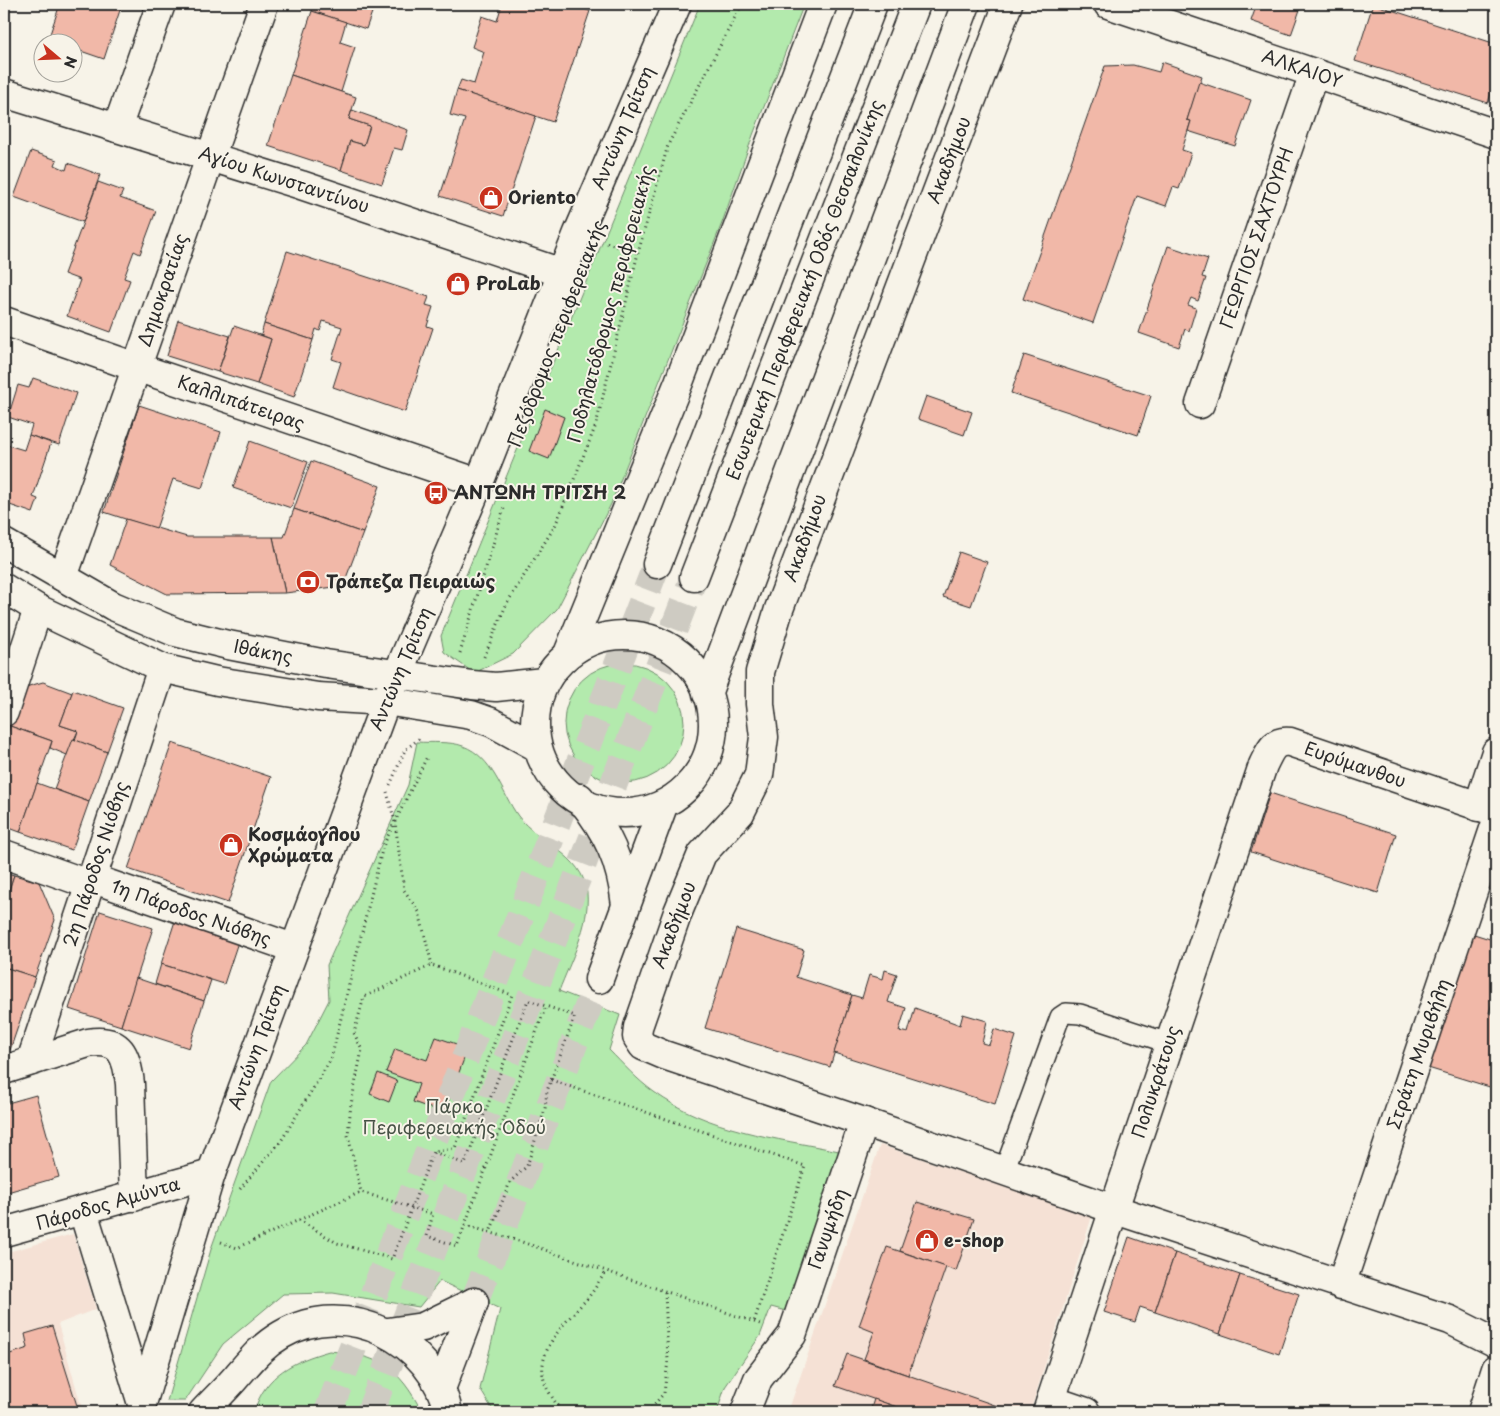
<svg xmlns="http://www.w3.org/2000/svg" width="1500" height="1416" font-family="'Playpen Sans',sans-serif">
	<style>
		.built { fill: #f5e1d5 }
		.green { fill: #b3eaad; stroke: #6f8a6c }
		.building { fill: #f1b8a8; stroke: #2b2b2b }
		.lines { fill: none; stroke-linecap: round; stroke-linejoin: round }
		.secondary-tunnel { stroke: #cecbc2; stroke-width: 28; stroke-dasharray: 28 14; stroke-linecap: butt }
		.trunk-tunnel { stroke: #cecbc2; stroke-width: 28; stroke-dasharray: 28 14; stroke-linecap: butt }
		.service-casing { stroke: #2b2b2b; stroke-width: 22 }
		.pedestrian-casing { stroke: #2b2b2b; stroke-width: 31 }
		.minor-casing { stroke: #2b2b2b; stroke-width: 31 }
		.tertiary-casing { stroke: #2b2b2b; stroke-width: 31 }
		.secondary-casing { stroke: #2b2b2b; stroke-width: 31 }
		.trunk-casing { stroke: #2b2b2b; stroke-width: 31 }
		.path { stroke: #2b2b2b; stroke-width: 3; stroke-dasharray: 1 4; stroke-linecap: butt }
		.service { stroke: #f7f3e8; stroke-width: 19 }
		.pedestrian { stroke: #f7f3e8; stroke-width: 28 }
		.minor { stroke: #f7f3e8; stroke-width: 28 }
		.tertiary { stroke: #f7f3e8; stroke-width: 28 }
		.secondary { stroke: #f7f3e8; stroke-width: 28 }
		.trunk { stroke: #f7f3e8; stroke-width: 28 }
		.labels { text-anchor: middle; stroke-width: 4; stroke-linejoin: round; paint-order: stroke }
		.street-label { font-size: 18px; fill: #2b2b2b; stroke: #f7f3e8 }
		.poi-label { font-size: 18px; font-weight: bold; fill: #2b2b2b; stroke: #f7f3e8; text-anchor: start }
		.park-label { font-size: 18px; fill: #465145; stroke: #f7f3e8 }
	</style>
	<rect width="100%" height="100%" fill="#f7f3e8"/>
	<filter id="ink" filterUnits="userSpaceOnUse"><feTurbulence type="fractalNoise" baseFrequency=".02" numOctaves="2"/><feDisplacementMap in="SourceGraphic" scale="10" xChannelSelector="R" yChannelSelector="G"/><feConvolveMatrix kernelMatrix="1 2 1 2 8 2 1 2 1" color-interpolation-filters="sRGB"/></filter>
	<g filter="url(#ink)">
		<!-- built -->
		<g class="built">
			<path d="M880 1145 1092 1216 1030 1412H788Z"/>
			<path d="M73 1234 96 1309 58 1324 83 1412H4V1253Z"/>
		</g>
		<!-- green -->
		<g class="green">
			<path d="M700 4H804L753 135 722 223 611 504 557 609 513 654 474 673 444 652 441 636Z"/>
			<circle cx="624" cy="723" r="60"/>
			<path d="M417 742C431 743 450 741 463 746 493 757 501 792 518 816 539 844 583 854 587 893 590 925 570 962 559 991L620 1015 609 1050C623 1064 637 1080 654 1092 708 1131 775 1138 839 1151L786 1311 771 1307 760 1336 725 1387 717 1412H494L480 1389 500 1309 440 1281 419 1307 333 1293 283 1294 223 1344 185 1401H167L212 1246 271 1081 306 1045 329 1000 327 965 408 785Z"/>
			<path d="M329 1351C379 1355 399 1367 422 1412H254C265 1374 294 1361 329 1351Z"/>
		</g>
		<!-- building -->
		<g class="building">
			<path d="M4 4H10L4 22Z"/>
			<path d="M60 4H122L104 59 72 48V42L48 40Z"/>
			<path d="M314 4H375L366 29 312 11Z"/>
			<path d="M502 4H567L590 11 553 122 457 90 461 80 474 84 484 52 472 47 482 16 497 21Z"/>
			<path d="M1257 4H1302L1291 35 1251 21Z"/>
			<path d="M1373 4 1496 44V77L1488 103 1355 61Z"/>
			<path d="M312 11 346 22 340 42 355 47 341 92 291 75Z"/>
			<path d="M1162 62 1202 76 1187 120 1191 121 1182 150 1191 153 1179 189 1173 187 1166 206 1137 196 1093 323 1023 299 1105 66 1133 65 1159 72Z"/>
			<path d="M291 75 356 97 349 119 370 126 364 145 350 141 341 170 268 146Z"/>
			<path d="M1199 82 1251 100 1235 146 1188 131 1191 121 1187 120Z"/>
			<path d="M457 90 536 116 503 216 440 196 465 119 450 115Z"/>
			<path d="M352 110 408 130 402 150 394 148 382 184 341 170 350 141 364 145 370 126 349 119Z"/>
			<path d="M31 151 57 160 55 165 66 170 68 163 100 175 83 222 14 197Z"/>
			<path d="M98 182 123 191 120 198 156 211 140 254 134 251 124 278 130 280 111 332 67 316 80 280 64 274Z"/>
			<path d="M1168 246 1208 259 1202 277 1206 278 1198 301 1191 298 1188 305 1196 308 1189 331 1185 329 1179 347 1139 333Z"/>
			<path d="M287 251 429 297 426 305 433 307 427 326 433 328 405 412 333 387 341 362 332 359 342 327 323 321 320 331 316 329 313 340 264 324Z"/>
			<path d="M178 320 230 336 218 372 167 356Z"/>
			<path d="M264 324 313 340 294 397 257 384 271 339 261 335Z"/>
			<path d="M234 326 271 339 257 384 218 372Z"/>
			<path d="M1024 355 1151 396 1138 435 1011 393Z"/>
			<path d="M33 378 76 393 59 445 29 435 32 425 8 417 18 385 29 388Z"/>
			<path d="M926 396 972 412 964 435 918 419Z"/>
			<path d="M139 405 221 432 202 488 173 479 156 529 104 512Z"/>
			<path d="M545 409 564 417 549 459 529 451Z"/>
			<path d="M29 435 51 443 33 497 38 499 33 513 4 503V444L24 450Z"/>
			<path d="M250 441 308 462 291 508 233 488Z"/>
			<path d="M311 461 380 486 363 533 294 509Z"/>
			<path d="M294 509 363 533 343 586 285 593 273 537H284Z"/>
			<path d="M126 519 187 537H273L285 593 167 594 110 565Z"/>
			<path d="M959 552 987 562 971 606 943 597Z"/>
			<path d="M43 682 72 693 60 725 78 731 67 755 50 748 52 741 10 726 22 688Z"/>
			<path d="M73 690 123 708 107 752 75 740 78 731 60 725Z"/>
			<path d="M10 726 52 741 20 832 4 826V744Z"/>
			<path d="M73 739 107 752 89 802 54 789Z"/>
			<path d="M172 743 271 777 228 903 128 869Z"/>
			<path d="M37 783 89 802 72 850 20 832Z"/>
			<path d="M1270 793 1396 834 1378 893 1251 852Z"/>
			<path d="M4 872 14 875 4 905Z"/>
			<path d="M14 875 39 882 55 920 35 977 4 967V905Z"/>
			<path d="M100 911 153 928 121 1026 69 1009Z"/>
			<path d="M175 921 238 942 224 984 161 964Z"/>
			<path d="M736 929 804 950 796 977 852 995 830 1067 705 1028Z"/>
			<path d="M1471 933 1496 941V990L1489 1013 1496 1015V1080L1493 1088 1428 1068Z"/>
			<path d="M161 964 211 980 204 1001 155 984Z"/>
			<path d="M4 967 35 977 10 1050 4 1048Z"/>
			<path d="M885 970 897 974 888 1002 906 1008 899 1031 908 1033 915 1008 960 1025 963 1014 987 1021 982 1043 989 1045 994 1029 1016 1036 995 1104 834 1053 852 995 862 998 869 975 883 979Z"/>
			<path d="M136 978 204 1001 189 1048 121 1026Z"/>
			<path d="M436 1037 468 1048 444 1113 413 1102 419 1084 386 1072 395 1049 427 1060Z"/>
			<path d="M378 1073 397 1081 389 1102 370 1094Z"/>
			<path d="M36 1095 59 1177 4 1193V1104Z"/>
			<path d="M917 1202 974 1219 956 1271 900 1251Z"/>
			<path d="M1129 1237 1175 1253 1155 1312 1140 1307 1135 1322 1104 1312Z"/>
			<path d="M887 1247 946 1267 908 1375 864 1359 874 1332 859 1326Z"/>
			<path d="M1175 1253 1240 1275 1220 1334 1155 1312Z"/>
			<path d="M1240 1275 1299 1294 1279 1354 1220 1334Z"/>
			<path d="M52 1326 79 1412H4V1356L28 1348 25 1334Z"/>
			<path d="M847 1354 1009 1410V1412H911L835 1386Z"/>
			<path d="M874 1399 911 1412H870Z"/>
		</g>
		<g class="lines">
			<!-- secondary-tunnel -->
			<path class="secondary-tunnel" d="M474 1302 599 979"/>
			<!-- trunk-tunnel -->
			<g class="trunk-tunnel">
				<path d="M328 1412 657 564"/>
				<path d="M370 1412 694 577"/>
			</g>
			<!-- service casing -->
			<g class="service-casing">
				<path id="service" d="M1004 1171 1060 1017 1066 1013 1080 1014 1168 1043"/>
			</g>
			<!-- pedestrian casing -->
			<g class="pedestrian-casing">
				<g id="pedestrian">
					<path d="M4 321 136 367"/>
					<path d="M4 712 38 609"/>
					<path d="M4 854 80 881 91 878"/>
					<path d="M83 1211 142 1404"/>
					<path d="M142 1404 211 1174"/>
				</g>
			</g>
			<!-- minor casing -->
			<g class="minor-casing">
				<g id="minor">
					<path d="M1108 4 1496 134"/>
					<path d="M4 93 301 185 562 273"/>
					<path d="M117 128 161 4"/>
					<path d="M136 367 479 483"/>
					<path d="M1200 404 1314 73"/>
					<path d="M63 577 264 4"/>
					<path d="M1478 807 1496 752"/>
					<path d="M91 878 293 948"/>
					<path d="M31 1061 162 668"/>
					<path d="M4 1070 88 1043C121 1037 127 1056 130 1084L134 1197"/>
					<path d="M864 1122 1116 1210 1450 1320 1496 1343"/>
					<path d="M1341 1285 1496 823"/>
					<path d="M1051 1400 1086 1412"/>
					<path d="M1047 1412C1118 1196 1190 980 1263 765 1270 751 1273 740 1290 742L1496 812"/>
					<path d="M1482 1412 1496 1369"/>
				</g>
			</g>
			<!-- tertiary casing -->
			<g class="tertiary-casing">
				<g id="tertiary">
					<path d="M4 543 113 606 175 632 228 645 326 664 472 685 496 687 544 682"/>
					<path d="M4 588 38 609 162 668 217 681 318 697 386 701 471 715 491 722 537 747"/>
					<path d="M4 1232 211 1174 386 701 479 483 578 233 677 4"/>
					<path d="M745 1412 758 1379 792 1335 864 1122 664 1055 643 1046 637 1037 638 1027 678 912 702 854 740 813 759 775 764 737 760 704V672L779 609 1008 4"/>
				</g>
			</g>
			<!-- secondary casing -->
			<g class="secondary-casing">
				<g id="secondary">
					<circle cx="624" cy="724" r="89"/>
					<path d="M580 798C608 833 621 861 626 905"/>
					<path d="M599 979 663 806"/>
					<path d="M388 1332 423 1327 474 1302"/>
					<path d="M441 1389 474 1302"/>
					<path d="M203 1412C214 1400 226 1389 237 1376 251 1360 262 1346 281 1335 346 1296 433 1340 448 1412"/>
				</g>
			</g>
			<!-- trunk casing -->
			<g class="trunk-casing">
				<g id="trunk">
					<path d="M657 564 873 4"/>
					<path d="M694 577 916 4"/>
					<path d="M569 651 679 382 823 4"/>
					<path d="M707 694 966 4"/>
				</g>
			</g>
			<!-- path -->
			<g class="path">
				<path d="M607 243 638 253"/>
				<path d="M460 653 504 508"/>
				<path d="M484 657 507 603 555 526 596 425 638 253 668 145 742 4"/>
				<path d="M390 785 405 750 421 737"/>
				<path d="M387 792 395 822 404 890 419 912 432 965"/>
				<path d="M551 1080 805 1166 754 1322"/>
				<path d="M434 1152 465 1164 528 1000 575 1016 547 1091 545 1109 527 1166 510 1182 490 1232"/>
				<path d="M240 1189 281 1141 331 1059 383 846 428 755"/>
				<path d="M299 1220 337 1243 392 1259 433 1152 455 1148 512 995 432 965 364 997 354 1033 362 1050 351 1104 348 1135 361 1192"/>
				<path d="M465 1225 522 1242 763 1325"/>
				<path d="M221 1242 237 1248 361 1192 433 1214 427 1236 457 1246 546 1006"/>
				<path d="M566 1412C557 1407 554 1400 549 1392 528 1356 564 1324 586 1300 594 1291 600 1280 606 1271"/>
				<path d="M648 1412 664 1393 668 1361 665 1292"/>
			</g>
			<!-- service -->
			<use href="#service" class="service"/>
			<!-- pedestrian -->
			<use href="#pedestrian" class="pedestrian"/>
			<!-- minor -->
			<use href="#minor" class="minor"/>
			<!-- tertiary -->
			<use href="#tertiary" class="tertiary"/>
			<!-- secondary -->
			<use href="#secondary" class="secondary"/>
			<!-- trunk -->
			<use href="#trunk" class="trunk"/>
		</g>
	</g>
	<!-- icons -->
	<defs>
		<g id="shop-disc" transform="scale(1.25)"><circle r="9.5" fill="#c8321e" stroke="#f7f3e8"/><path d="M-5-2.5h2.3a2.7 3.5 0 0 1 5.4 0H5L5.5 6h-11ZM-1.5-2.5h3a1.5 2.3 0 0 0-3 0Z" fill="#fff"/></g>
		<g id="bus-disc" transform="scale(1.25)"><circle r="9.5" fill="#c8321e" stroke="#f7f3e8"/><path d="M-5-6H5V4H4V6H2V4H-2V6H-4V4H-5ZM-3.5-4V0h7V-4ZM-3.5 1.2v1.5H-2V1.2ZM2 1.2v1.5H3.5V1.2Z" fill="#fff"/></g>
		<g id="bank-disc" transform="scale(1.25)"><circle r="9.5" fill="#c8321e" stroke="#f7f3e8"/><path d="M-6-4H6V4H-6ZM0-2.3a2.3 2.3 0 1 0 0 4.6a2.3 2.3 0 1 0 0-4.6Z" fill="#fff"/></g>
	</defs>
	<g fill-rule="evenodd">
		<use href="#shop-disc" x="491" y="198"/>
		<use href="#shop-disc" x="458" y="284"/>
		<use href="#bus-disc" x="436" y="493"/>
		<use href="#bank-disc" x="308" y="582"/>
		<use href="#shop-disc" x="231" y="845"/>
		<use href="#shop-disc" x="927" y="1241"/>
	</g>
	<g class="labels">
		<!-- street labels -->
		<g class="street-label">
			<text transform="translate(1302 69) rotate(19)" y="6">ΑΛΚΑΙΟΥ</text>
			<text transform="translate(623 128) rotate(-67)" y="6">Αντώνη Τρίτση</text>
			<text transform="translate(949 160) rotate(-69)" y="6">Ακαδήμου</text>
			<text transform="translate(284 180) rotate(18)" y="6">Αγίου Κωνσταντίνου</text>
			<text transform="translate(1257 238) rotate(-71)" y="6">ΓΕΩΡΓΙΟΣ ΣΑΧΤΟΥΡΗ</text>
			<text transform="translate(163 290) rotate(-71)" y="6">Δημοκρατίας</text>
			<text transform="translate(805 290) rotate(-69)" y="6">Εσωτερική Περιφερειακή Οδός Θεσσαλονίκης</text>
			<text transform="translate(611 304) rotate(-75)" y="6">Ποδηλατόδρομος περιφερειακής</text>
			<text transform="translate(557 334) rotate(-69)" y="6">Πεζόδρομος περιφερειακής</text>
			<text transform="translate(241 403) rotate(19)" y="6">Καλλιπάτειρας</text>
			<text transform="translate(805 538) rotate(-70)" y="6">Ακαδήμου</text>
			<text transform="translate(263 652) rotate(11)" y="6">Ιθάκης</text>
			<text transform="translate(401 669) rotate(-67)" y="6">Αντώνη Τρίτση</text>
			<text transform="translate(1355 765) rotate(19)" y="6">Ευρύμανθου</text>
			<text transform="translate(96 864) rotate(-72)" y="6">2η Πάροδος Νιόβης</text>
			<text transform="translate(191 913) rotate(19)" y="6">1η Πάροδος Νιόβης</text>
			<text transform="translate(674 925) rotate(-69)" y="6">Ακαδήμου</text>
			<text transform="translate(257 1047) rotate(-70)" y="6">Αντώνη Τρίτση</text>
			<text transform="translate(1419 1054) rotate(-71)" y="6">Στράτη Μυριβήλη</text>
			<text transform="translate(1156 1082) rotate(-72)" y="6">Πολυκράτους</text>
			<text transform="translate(108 1204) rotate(-16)" y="6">Πάροδος Αμύντα</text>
			<text transform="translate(828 1229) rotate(-71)" y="6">Γανυμήδη</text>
		</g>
		<!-- poi labels -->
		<g class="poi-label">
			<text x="508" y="204">Oriento</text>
			<text x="476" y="290">ProLab</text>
			<text x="454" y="499">ΑΝΤΩΝΗ ΤΡΙΤΣΗ 2</text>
			<text x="326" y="588">Τράπεζα Πειραιώς</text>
			<text x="248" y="841">Κοσμάογλου<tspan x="248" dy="21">Χρώματα</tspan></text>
			<text x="944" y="1247">e-shop</text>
		</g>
		<!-- park labels -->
		<g class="park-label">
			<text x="454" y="1113">Πάρκο<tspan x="454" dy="21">Περιφερειακής Οδού</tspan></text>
		</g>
	</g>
	<!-- margin -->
	<rect width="1500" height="1416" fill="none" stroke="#f7f3e8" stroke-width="20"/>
	<rect x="10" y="10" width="1480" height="1396" fill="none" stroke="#2b2b2b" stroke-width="2" filter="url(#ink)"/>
	<!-- north arrow -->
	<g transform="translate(58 58) rotate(109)"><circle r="24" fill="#f7f3e8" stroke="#a5a39c"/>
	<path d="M0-4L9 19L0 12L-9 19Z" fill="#c8321e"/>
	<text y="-8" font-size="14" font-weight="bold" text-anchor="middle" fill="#2b2b2b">N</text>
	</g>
</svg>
